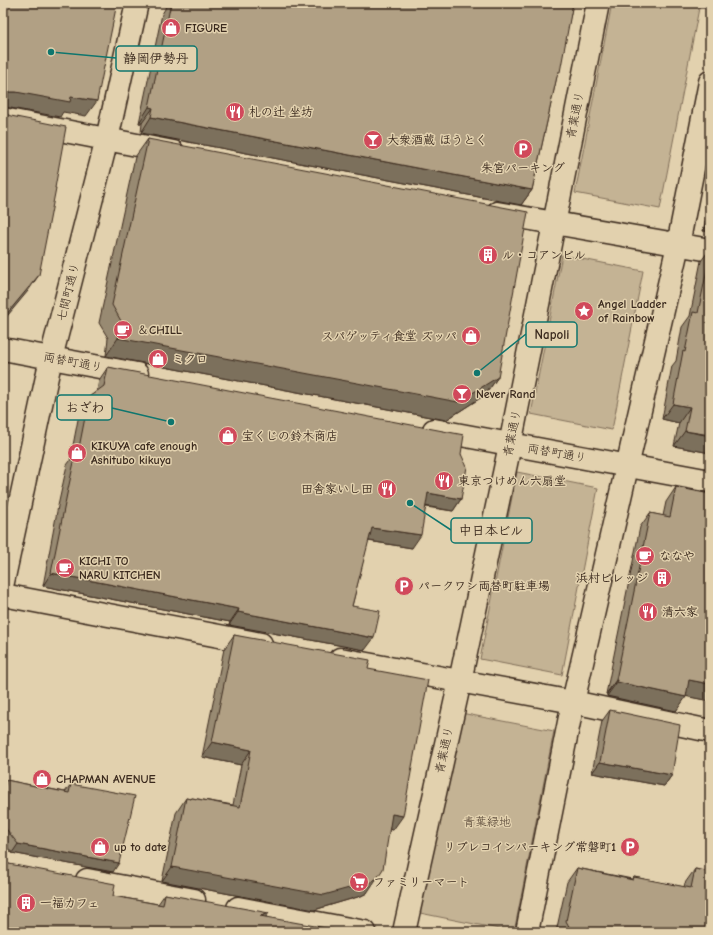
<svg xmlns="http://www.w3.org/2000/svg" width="713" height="935" font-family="'Comic Neue','Klee One',sans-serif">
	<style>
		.green { fill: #c4b394; stroke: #806e59 }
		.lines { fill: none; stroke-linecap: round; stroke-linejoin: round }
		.street-casing { stroke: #3b2a1e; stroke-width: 25 }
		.street { stroke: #e2d1ae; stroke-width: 22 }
		.wall { fill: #988a72; stroke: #3b2a1e }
		.shaded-wall { fill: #7c705c; stroke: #3b2a1e }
		.building { fill: #b1a084; stroke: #3b2a1e }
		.labels { text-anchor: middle; stroke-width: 3; stroke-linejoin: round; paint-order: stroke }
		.poi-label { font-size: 12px; font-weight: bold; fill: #3b2a1e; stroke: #e2d1ae; text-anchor: start }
		.street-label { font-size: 12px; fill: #3b2a1e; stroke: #e2d1ae }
		.park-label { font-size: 12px; fill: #503f30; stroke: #e2d1ae }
		.leader { fill: none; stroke: #0f766e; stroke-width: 1.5 }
		.callout-dot { fill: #0f766e; stroke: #e2d1ae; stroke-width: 1.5 }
		.callout { fill: #e2d1ae; stroke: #0f766e; stroke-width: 1.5 }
		.callout-label { font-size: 13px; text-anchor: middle; font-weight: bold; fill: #3b2a1e }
	</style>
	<rect width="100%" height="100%" fill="#e2d1ae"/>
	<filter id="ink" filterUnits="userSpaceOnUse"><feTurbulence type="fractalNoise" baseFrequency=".025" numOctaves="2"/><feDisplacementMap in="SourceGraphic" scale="8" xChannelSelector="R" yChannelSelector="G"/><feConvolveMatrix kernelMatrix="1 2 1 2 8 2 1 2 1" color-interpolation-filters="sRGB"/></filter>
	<g filter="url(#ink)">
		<!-- green -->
		<g class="green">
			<path d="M612 3H700L660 209 575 193Z"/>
			<path d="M562 255 643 271 612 430 531 414Z"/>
			<path d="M517 472 598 488 562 675 480 659Z"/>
			<path d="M461 713 554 731 514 932 420 913Z"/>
		</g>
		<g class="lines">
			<!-- street casing -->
			<g class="street-casing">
				<g id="street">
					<path d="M3 119 173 152"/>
					<path d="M497 213 710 250"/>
					<path d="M3 349 137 374"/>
					<path d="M434 430 710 481"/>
					<path d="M3 582 51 358 107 139 137 3"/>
					<path d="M3 595 261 644"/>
					<path d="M340 659 573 702 710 731"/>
					<path d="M87 880 194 900"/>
					<path d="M238 908 365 932"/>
					<path d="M404 932 460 681 510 445 598 3"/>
					<path d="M527 932 573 702 678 245 710 82"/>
				</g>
			</g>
			<!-- street -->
			<use href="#street" class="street"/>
		</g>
		<!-- wall -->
		<g class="wall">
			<path d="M166 3H573L532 190 521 205 141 133 142 123H139L162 14 165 9Z"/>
			<path d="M148 139 498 377 485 395 446 420 106 356 108 338 99 323 135 157Z"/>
			<path d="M710 203V238L706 237 707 231H703L709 205Z"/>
			<path d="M710 249V453L674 446 679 423 662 419 672 366 676 361 682 327 690 316 701 261Z"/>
			<path d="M108 367 461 454V499L453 511 426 507 412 548 368 541 352 606 365 650 229 625 230 622 43 586 58 506 67 465 70 461 80 409 89 397 97 391 99 380Z"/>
			<path d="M676 487 710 494V701L686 696 676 711 607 696V694H606L640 527 650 513 663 516 666 502Z"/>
			<path d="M234 635 368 669 393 830 390 829 367 893 361 896 314 910 162 881 176 813 186 798 190 799 192 798 233 805 241 765 202 757 224 649Z"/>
			<path d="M610 710 672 775 664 786 592 773 602 721Z"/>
			<path d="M6 780 65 792 71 784 113 872 12 853 3 842V783Z"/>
			<path d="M710 854V932H556L567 882 577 868 632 879 634 877 684 887 685 883 695 869 707 871Z"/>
			<path d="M9 864 113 896 158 904 165 894 266 917 3 932Z"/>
		</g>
		<!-- shaded-wall -->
		<g class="shaded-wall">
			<path d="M9 92H16L71 97 97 101 86 116 63 112 60 117 5 107H3V97Z"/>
			<path d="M149 107 153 108 142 123H139Z"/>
			<path d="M151 117 532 190 521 205 141 133Z"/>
			<path d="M710 221V228L707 231H703Z"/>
			<path d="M710 231V238L706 237Z"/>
			<path d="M39 275 28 291 3 321V316Z"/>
			<path d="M118 338 498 377 485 395 446 420 106 356Z"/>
			<path d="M673 404 690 407 679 423 662 419Z"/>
			<path d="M685 431 710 436V453L674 446Z"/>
			<path d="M428 493 461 499 453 511 419 505Z"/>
			<path d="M372 528 421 535 412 548 363 540Z"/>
			<path d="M51 573 239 609 230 622 43 586Z"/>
			<path d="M238 612 374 638 365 650 229 625Z"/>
			<path d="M616 680H617L607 694H606Z"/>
			<path d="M689 680 710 684V701L679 695Z"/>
			<path d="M617 682 686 697 676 711 607 696Z"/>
			<path d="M212 742 251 750 241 765 202 757Z"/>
			<path d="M600 762 672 775 664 786 592 773Z"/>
			<path d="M392 814 403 816 393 830 382 828Z"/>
			<path d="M18 844 119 863 113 872 12 853Z"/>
			<path d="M172 867 377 878 367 893 361 896 314 910 162 881Z"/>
			<path d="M269 913 260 925V916Z"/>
		</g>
		<!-- building -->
		<g class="building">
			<path d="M3 3H117L97 101 71 97 70 102 16 92H9L4 96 3 98Z"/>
			<path d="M171 3H573L560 72H558L532 190 151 117 153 108 149 107Z"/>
			<path d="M3 110 6 114 11 116 66 127 55 188H56L39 275 5 316H3Z"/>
			<path d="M148 139 528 212 498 377 458 402 118 338 121 321 112 305Z"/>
			<path d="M710 255V435L685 431 690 407 673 404 683 351 685 352 693 312 698 313Z"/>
			<path d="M108 367 464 435 461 454 467 467 461 499 428 493 421 535 372 528 352 606 380 611 374 638 238 612 239 609 51 573 67 494 76 453H78L89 397 104 386Z"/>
			<path d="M676 487 710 494V684L689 680 686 697 617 682V680H616L650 513 670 517Z"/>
			<path d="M234 635 370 660 368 669 428 680 403 816 392 814 383 869 377 878 371 882 324 895 172 867 186 798 191 799 192 798 240 807 251 750 212 742Z"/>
			<path d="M610 710 680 725 672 775 600 762Z"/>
			<path d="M6 780 69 793 71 784 135 796 119 863 18 844 3 825V793Z"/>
			<path d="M4 862 9 864 115 884 113 896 163 905 165 894 269 913 260 916 348 932H3V863Z"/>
			<path d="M577 868 633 880 634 877 691 888 695 869 710 872V932H572L566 921Z"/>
		</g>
	</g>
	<!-- icons -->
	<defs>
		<g id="shop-disc" transform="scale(1)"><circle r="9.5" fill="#d1495b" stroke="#e2d1ae"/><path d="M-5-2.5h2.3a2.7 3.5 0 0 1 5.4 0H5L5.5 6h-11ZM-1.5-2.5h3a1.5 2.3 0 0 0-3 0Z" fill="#fff"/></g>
		<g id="restaurant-disc" transform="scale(1)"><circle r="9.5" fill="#d1495b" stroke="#e2d1ae"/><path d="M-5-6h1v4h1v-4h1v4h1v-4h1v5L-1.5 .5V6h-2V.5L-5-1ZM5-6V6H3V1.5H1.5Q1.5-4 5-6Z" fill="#fff"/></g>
		<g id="bar-disc" transform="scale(1)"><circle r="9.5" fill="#d1495b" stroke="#e2d1ae"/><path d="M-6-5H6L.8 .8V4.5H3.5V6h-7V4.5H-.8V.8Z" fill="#fff"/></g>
		<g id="parking-disc" transform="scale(1)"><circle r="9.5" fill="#d1495b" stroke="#e2d1ae"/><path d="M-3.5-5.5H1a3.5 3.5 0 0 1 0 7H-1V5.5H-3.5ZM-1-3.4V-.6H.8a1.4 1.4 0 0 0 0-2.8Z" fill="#fff"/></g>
		<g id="building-disc" transform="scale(1)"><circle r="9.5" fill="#d1495b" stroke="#e2d1ae"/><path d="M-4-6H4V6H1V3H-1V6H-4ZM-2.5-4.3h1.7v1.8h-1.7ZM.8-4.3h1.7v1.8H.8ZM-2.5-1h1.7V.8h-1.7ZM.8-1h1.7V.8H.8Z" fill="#fff"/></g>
		<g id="sight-disc" transform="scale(1)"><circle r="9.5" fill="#d1495b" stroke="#e2d1ae"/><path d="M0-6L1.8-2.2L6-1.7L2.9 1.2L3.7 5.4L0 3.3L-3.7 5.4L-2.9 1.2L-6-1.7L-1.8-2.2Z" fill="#fff"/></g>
		<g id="cafe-disc" transform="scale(1)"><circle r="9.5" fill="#d1495b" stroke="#e2d1ae"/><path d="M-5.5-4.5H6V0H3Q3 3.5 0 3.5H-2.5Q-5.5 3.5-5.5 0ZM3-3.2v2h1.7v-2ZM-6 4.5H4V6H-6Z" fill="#fff"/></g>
		<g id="supermarket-disc" transform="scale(1)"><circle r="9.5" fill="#d1495b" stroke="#e2d1ae"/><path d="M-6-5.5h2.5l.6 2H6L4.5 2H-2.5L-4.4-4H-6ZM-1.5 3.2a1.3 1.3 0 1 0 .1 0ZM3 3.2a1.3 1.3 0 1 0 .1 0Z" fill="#fff"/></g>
	</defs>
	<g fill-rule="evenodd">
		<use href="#shop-disc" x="171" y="28"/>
		<use href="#restaurant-disc" x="235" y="112"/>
		<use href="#bar-disc" x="373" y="140"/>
		<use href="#parking-disc" x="523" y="149"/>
		<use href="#building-disc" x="488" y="255"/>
		<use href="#sight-disc" x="584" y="311"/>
		<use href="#cafe-disc" x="123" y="330"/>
		<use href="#shop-disc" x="471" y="336"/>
		<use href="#shop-disc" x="158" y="359"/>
		<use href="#bar-disc" x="462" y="394"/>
		<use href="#shop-disc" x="228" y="436"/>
		<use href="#shop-disc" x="77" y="453"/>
		<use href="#restaurant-disc" x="444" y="481"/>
		<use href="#restaurant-disc" x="387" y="489"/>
		<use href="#cafe-disc" x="645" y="556"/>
		<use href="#cafe-disc" x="65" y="568"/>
		<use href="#building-disc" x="662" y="578"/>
		<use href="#parking-disc" x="404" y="586"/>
		<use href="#restaurant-disc" x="648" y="612"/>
		<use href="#shop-disc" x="42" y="779"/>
		<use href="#shop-disc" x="100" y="847"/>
		<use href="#parking-disc" x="630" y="847"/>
		<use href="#supermarket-disc" x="359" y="882"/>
		<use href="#building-disc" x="26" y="903"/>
	</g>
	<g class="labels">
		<!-- poi labels -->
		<g class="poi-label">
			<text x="185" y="32">FIGURE</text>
			<text x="249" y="116">札の辻 坐坊</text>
			<text x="387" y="144">大衆酒蔵 ほうとく</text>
			<text x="523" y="172" text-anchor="middle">朱宮パーキング</text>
			<text x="502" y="259">ル・コアンビル</text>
			<text x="598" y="308">Angel Ladder<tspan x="598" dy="14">of Rainbow</tspan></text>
			<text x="137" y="334">＆CHILL</text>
			<text x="457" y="340" text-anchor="end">スパゲッティ食堂 ズッパ</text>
			<text x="172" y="363">ミクロ</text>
			<text x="476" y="398">Never Rand</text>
			<text x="242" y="440">宝くじの鈴木商店</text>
			<text x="91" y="450">KIKUYA cafe enough<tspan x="91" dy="14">Ashitubo kikuya</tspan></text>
			<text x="458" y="485">東京つけめん六扇堂</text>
			<text x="373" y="493" text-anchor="end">田舎家いし田</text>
			<text x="659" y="560">ななや</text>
			<text x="79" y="565">KICHI TO<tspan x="79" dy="14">NARU KITCHEN</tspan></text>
			<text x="648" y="582" text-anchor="end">浜村ビレッジ</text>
			<text x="418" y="590">パークワン両替町駐車場</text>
			<text x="662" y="616">清六家</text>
			<text x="56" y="783">CHAPMAN AVENUE</text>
			<text x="114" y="851">up to date</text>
			<text x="616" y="851" text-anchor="end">リブレコインパーキング常磐町1</text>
			<text x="373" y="886">ファミリーマート</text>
			<text x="40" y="907">一福カフェ</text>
		</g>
		<!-- street labels -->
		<g class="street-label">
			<text transform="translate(575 115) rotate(-79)" y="4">青葉通り</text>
			<text transform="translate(68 292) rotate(-76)" y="4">七間町通り</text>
			<text transform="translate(73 362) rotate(11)" y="4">両替町通り</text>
			<text transform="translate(512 433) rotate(-79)" y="4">青葉通り</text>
			<text transform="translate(557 453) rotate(10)" y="4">両替町通り</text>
			<text transform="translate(444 750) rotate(-78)" y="4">青葉通り</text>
		</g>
		<!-- park labels -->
		<g class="park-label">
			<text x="487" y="826">青葉緑地</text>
		</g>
	</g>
	<!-- callouts -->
	<path class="leader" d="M51 52L116 58M477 373L526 334M171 422L112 408M410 503L451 530"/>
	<g class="callout-dot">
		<circle cx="51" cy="52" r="4"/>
		<circle cx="477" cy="373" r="4"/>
		<circle cx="171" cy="422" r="4"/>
		<circle cx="410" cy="503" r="4"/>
	</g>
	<g class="callout">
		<rect x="116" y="46" width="81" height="25" rx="4"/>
		<rect x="526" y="322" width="51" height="25" rx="4"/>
		<rect x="57" y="395" width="55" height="25" rx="4"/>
		<rect x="451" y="518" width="81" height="25" rx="4"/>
	</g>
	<g class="callout-label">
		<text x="156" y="63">静岡伊勢丹</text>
		<text x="552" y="339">Napoli</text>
		<text x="85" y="412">おざわ</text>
		<text x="491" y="535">中日本ビル</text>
	</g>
	<!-- margin -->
	<rect width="713" height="935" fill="none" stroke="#e2d1ae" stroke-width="16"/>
	<rect x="8" y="8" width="697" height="919" fill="none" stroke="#3b2a1e" stroke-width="1.5" filter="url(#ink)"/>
</svg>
